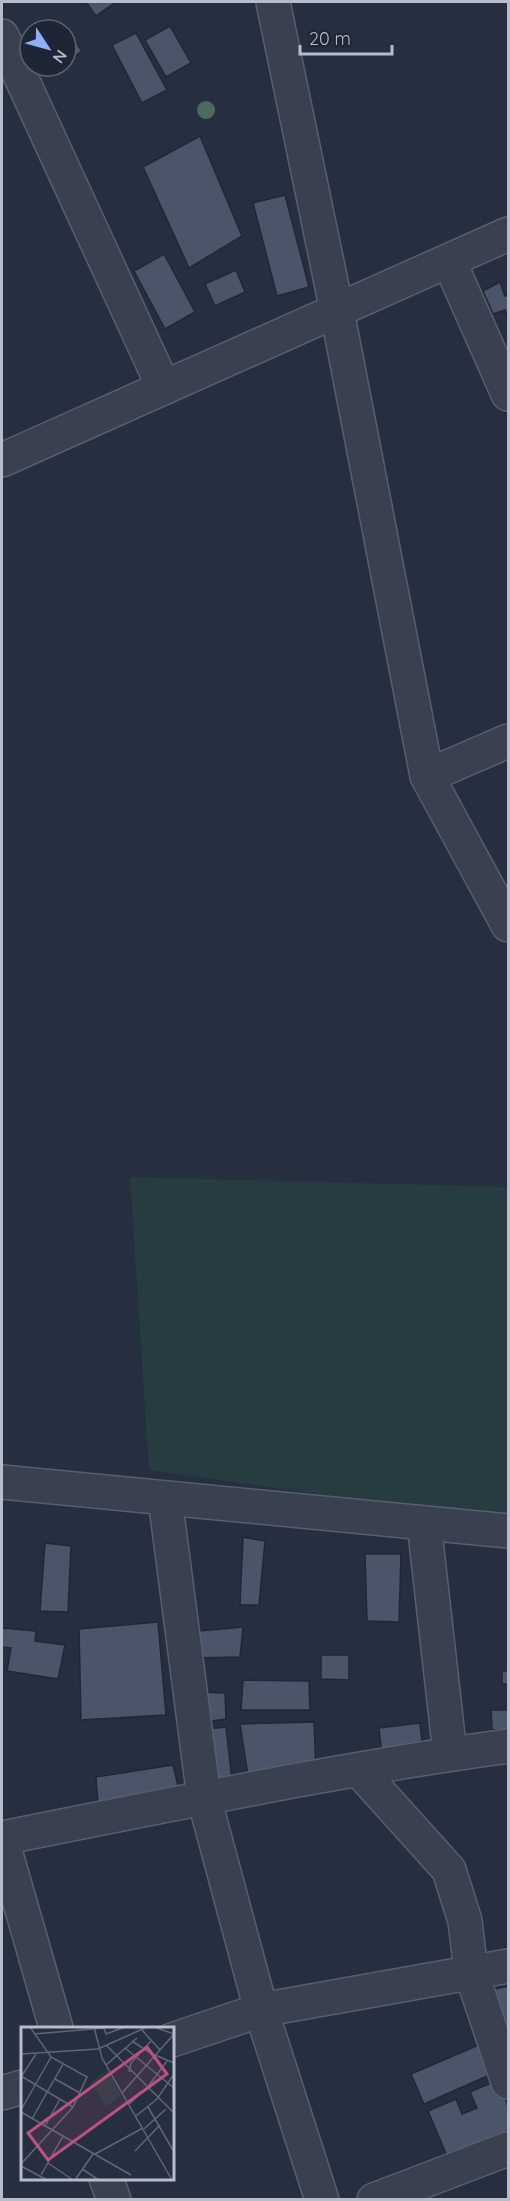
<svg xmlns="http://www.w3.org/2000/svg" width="510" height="2201" font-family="Quicksand,sans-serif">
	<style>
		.green { fill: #273c41 }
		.building { fill: #4b5569; stroke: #202837; stroke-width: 1.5 }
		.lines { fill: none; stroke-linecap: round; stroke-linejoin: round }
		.street-casing { stroke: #575f6d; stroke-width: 36 }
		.street { stroke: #394150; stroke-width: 33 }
		.tree { fill: #4d6a60 }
		.inset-road { fill: none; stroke: #5f6777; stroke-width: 1.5 }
		.view { fill: #be5182; fill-opacity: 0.15; stroke: #be5182; stroke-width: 3 }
		.inset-edge { fill: none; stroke: #b6bcca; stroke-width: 3 }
	</style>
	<rect width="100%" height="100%" fill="#252f40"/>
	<!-- green -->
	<path class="green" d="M130 1177 508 1187V1514L380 1503 149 1470Z"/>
	<!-- building -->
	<g class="building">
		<path d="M86 2H113L114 3 96 16Z"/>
		<path d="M170 26 191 63 166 77 145 40Z"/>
		<path d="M66 29 82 51 67 62 65 30Z"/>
		<path d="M136 33 167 90 142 103 112 45Z"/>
		<path d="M200 136 242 236 189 268 143 167Z"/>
		<path d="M285 195 309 287 277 296 253 203Z"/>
		<path d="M164 254 195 312 165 329 134 271Z"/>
		<path d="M236 270 245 292 215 306 205 284Z"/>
		<path d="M500 282 505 296 508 295V317L505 310 493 314 483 291Z"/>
		<path d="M243 1537 265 1541 259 1605H240Z"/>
		<path d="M45 1543 71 1546 68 1612 40 1611Z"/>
		<path d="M365 1554H401L399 1622 367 1621Z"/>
		<path d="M158 1622 166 1715 81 1720 79 1629Z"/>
		<path d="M243 1627 240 1657 189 1658 188 1632Z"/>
		<path d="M2 1628 36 1631 35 1641 65 1645 58 1679 7 1671 11 1648 2 1647Z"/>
		<path d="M321 1655H349V1680L321 1679Z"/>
		<rect x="502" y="1671" width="6" height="13"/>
		<path d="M243 1680 309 1681 310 1710H241Z"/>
		<path d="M195 1692 225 1693 226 1719 198 1723Z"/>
		<path d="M491 1710H508V1730H492Z"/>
		<path d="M314 1722 316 1774 250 1788 240 1724Z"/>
		<path d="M420 1723 423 1751 382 1756 379 1728Z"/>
		<path d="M226 1727 233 1789 207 1794 199 1730Z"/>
		<path d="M173 1765 181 1799 98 1804 96 1777Z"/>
		<path d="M508 1986V2034L483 1992Z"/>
		<path d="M481 2044 494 2073 424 2104 411 2074Z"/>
		<path d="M498 2080 508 2106V2131L447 2156 428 2111 456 2099 462 2114 477 2108 470 2092Z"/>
	</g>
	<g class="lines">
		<!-- street casing -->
		<g class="street-casing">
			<g id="street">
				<path d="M273 2 337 311 427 776 508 925"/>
				<path d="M2 36 164 388"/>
				<path d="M449 261 508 394"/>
				<path d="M2 460 508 234"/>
				<path d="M427 776 508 741"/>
				<path d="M2 1482 508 1531"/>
				<path d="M165 1498 204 1798 261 2010 322 2200"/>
				<path d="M424 1523 450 1754"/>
				<path d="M359 1770 449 1870 465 1921 471 1972 508 2082"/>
				<path d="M2 1838C170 1805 338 1769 508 1746"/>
				<path d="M2 1840 56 2028"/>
				<path d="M172 2040 261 2010 508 1966"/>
				<path d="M2 2093 22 2087"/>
				<path d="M106 2178 114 2200"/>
				<path d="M374 2200 508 2149"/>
			</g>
		</g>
		<!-- street -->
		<use href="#street" class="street"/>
	</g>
	<!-- trees -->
	<circle class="tree" cx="206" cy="110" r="9"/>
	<!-- overview -->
	<g transform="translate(21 2027)">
		<rect width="153" height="153" fill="#252f40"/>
		<path d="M86 42 100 68 85 80 69 56Z" fill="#273c41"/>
		<path class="inset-road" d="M73 0 81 31 151 153M121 3 139 23M13 7 83 1 85 7 104 0M111 14 134 29M85 18 153 86M104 21 153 61M0 27 77 22 126 0M134 28 153 36M85 38 116 11M108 45 110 36 130 14M0 49 52 80M0 50 15 27M34 52 59 66M101 66 153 7 133 0M108 77 126 61 146 34M127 80 153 125M0 83 30 30M0 85 110 148M115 89 136 72 153 47M11 92 42 37M24 99 39 72M123 102 145 82M114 124 139 98M74 127 122 101M27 136 52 153M0 137 52 80 66 50 30 30 9 0M0 139 26 153M61 142 78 153M20 148 42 109M54 153 72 127"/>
		<path class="view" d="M126 20 146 47 27 133 7 106Z"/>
		<rect width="153" height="153" class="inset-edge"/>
	</g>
	<!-- border -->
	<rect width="510" height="2201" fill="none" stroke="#b6bcca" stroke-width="6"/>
	<!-- north arrow -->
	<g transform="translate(48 48) rotate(126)"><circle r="28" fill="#1e2635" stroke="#5b6271" stroke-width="1.5"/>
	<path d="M0-4.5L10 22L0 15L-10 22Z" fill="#8daef8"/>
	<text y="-9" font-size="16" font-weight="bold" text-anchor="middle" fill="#b6bcca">N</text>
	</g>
	<!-- scale -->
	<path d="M300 45v9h92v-9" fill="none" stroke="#b6bcca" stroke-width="3"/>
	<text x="309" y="45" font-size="18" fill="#b6bcca" stroke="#1e2635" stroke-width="4.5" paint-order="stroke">20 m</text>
</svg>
